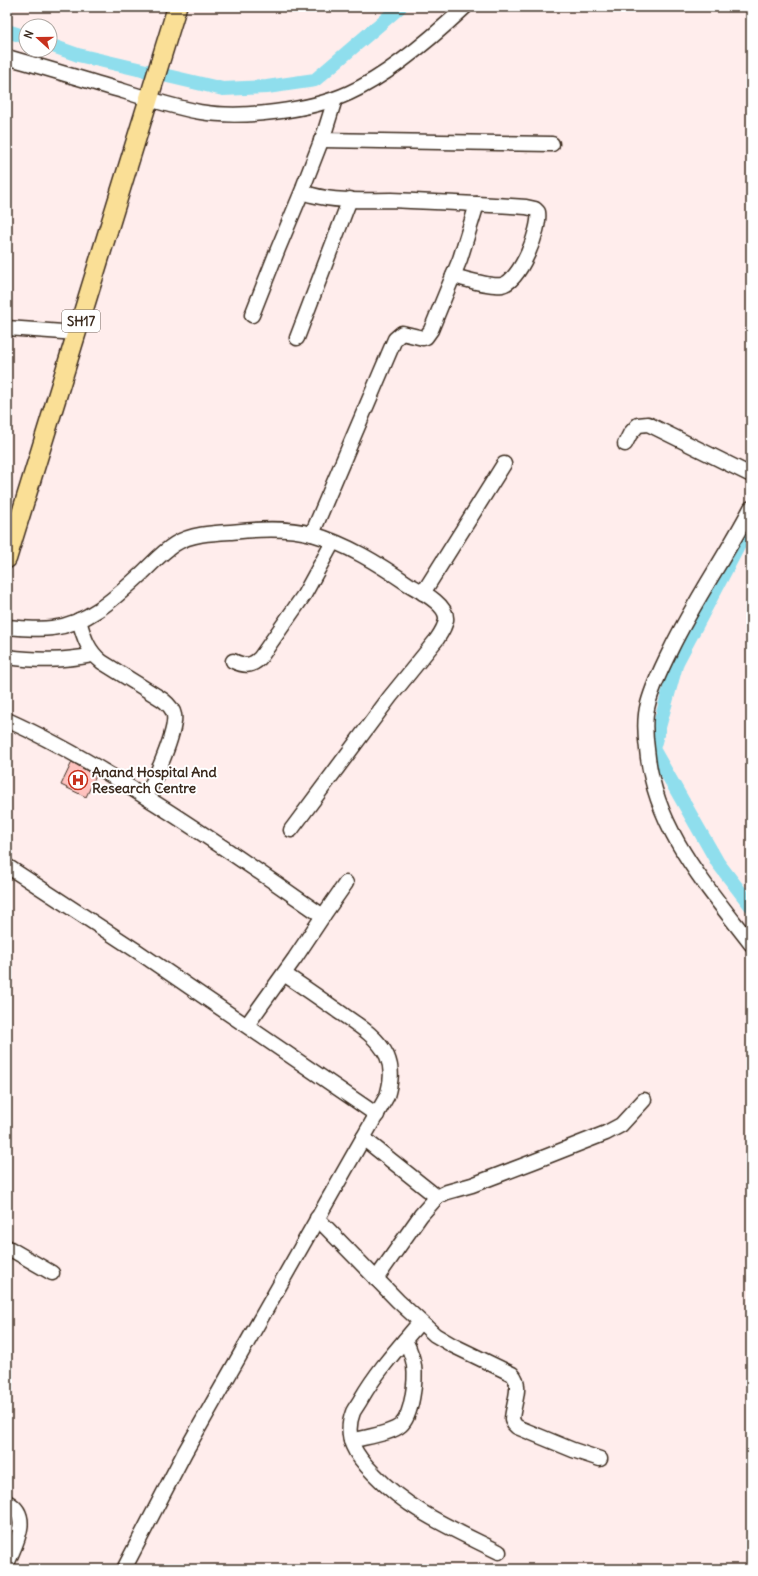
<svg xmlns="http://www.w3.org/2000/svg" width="758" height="1576" font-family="Delius,sans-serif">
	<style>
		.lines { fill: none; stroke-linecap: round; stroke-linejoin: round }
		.canal { stroke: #8fdeed; stroke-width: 14 }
		.building { fill: #ffc2be; stroke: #3b2a1e }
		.minor-casing { stroke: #3b2a1e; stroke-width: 17 }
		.major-casing { stroke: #3b2a1e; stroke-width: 21 }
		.minor { stroke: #fff; stroke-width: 14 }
		.major { stroke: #fadf96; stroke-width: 18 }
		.labels { text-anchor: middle; stroke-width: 4; stroke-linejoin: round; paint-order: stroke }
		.shield { fill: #fff; stroke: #766a62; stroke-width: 1 }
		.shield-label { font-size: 13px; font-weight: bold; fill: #3b2a1e }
		.poi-label { font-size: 14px; font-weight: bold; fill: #3b2a1e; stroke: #fff; text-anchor: start }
	</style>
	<rect width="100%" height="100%" fill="#ffedec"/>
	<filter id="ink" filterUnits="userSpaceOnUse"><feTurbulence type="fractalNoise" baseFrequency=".025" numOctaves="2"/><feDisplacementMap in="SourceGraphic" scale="8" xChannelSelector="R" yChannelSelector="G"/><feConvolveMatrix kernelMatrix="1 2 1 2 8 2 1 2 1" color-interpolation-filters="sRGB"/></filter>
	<g filter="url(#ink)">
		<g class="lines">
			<!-- canal -->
			<g class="canal">
				<path d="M7 31 26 37"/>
				<path d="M50 45 78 55 223 89 267 87 315 80 400 7"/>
				<path d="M751 522 677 662 653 749 718 863 751 906"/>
			</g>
		</g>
		<!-- building -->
		<path class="building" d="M72 762 96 776 86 797 61 785Z"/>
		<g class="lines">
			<!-- minor casing -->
			<g class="minor-casing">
				<g id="minor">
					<path d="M7 57C46 68 85 80 123 91 148 99 174 107 200 112 241 119 310 111 349 93 387 76 434 36 465 7"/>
					<path d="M335 99 325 131 304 185C303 191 306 194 312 195 337 202 365 200 391 200 436 202 481 204 526 207L535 209 538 212C541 229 520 281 502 285 490 287 466 279 453 276"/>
					<path d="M321 140 552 144"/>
					<path d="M252 315 278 249 303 189"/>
					<path d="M7 328 77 333"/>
					<path d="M297 338 350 199"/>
					<path d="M625 444 630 434 638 425 648 424 751 475"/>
					<path d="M751 508C726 556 694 601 670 651 662 667 653 685 648 704 644 718 645 734 647 749 654 828 705 884 751 944"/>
					<path d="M312 534 395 339 402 333 423 338 426 337 431 330 460 259 477 204"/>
					<path d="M423 593 504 464"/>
					<path d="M79 620C84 638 88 651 102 662L163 700C168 704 173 709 174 715 177 731 154 781 146 797"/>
					<path d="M7 627C22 628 37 630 52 628 87 624 115 598 139 576 151 565 162 552 175 544 191 534 212 533 231 532 257 529 286 527 312 534 347 544 379 564 408 584 420 591 448 604 446 620 445 627 441 633 437 639L390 697 291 830"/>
					<path d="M7 657C38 661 62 661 93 655"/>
					<path d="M233 661C244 666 251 667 260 658L304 595 333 542"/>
					<path d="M7 720C56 742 102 769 147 798 207 835 265 876 323 916L295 958 247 1025"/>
					<path d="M7 866 137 951 377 1115"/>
					<path d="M323 916 346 883"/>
					<path d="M363 1138 437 1197"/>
					<path d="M317 1218 398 1301 435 1335 452 1345 512 1374C523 1385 513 1404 512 1419L514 1424 517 1427 573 1450 600 1459"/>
					<path d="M7 1247 52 1273"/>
					<path d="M376 1279 421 1215 437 1197 447 1192 472 1185 535 1161 606 1133 621 1125 644 1100"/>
					<path d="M420 1322C399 1347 377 1371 361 1399 359 1403 355 1408 353 1412 343 1438 356 1456 374 1474 409 1511 453 1529 499 1552"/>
					<path d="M351 1441C365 1437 391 1434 401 1425 412 1415 416 1380 414 1366 413 1356 409 1348 405 1340"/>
					<path d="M7 1502C33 1516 15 1544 7 1564"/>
					<path d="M124 1569 185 1452 387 1096C391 1082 393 1070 387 1056 377 1035 353 1022 335 1009 318 997 301 985 284 974"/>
				</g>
			</g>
			<!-- major casing -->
			<g class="major-casing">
				<path id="major" d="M7 559 177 7"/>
			</g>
			<!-- minor -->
			<use href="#minor" class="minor"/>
			<!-- major -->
			<use href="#major" class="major"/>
		</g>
	</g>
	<!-- icons -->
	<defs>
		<g id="hospital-ring" transform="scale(1)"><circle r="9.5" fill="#fff" stroke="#c8321e" stroke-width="1.5"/><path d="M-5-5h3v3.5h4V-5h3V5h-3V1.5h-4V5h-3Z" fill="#c8321e"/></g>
	</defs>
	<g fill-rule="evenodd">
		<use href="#hospital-ring" x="78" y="780"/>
	</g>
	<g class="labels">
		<!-- shield labels -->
		<rect class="shield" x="62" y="310" width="38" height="22" rx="3"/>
		<g class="shield-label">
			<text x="81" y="326">SH17</text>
		</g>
		<!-- poi labels -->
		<g class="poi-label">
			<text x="92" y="777">Anand Hospital And<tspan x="92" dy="16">Research Centre</tspan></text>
		</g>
	</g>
	<!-- margin -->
	<rect width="758" height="1576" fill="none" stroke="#fff" stroke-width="24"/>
	<rect x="12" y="12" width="734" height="1552" fill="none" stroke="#3b2a1e" stroke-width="1.5" filter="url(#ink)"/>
	<!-- north arrow -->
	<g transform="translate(38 38) rotate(291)"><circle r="19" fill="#ffffff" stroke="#b1aaa5"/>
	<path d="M0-3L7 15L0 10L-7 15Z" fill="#c8321e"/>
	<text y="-6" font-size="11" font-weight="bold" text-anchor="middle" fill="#3b2a1e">N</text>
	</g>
</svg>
